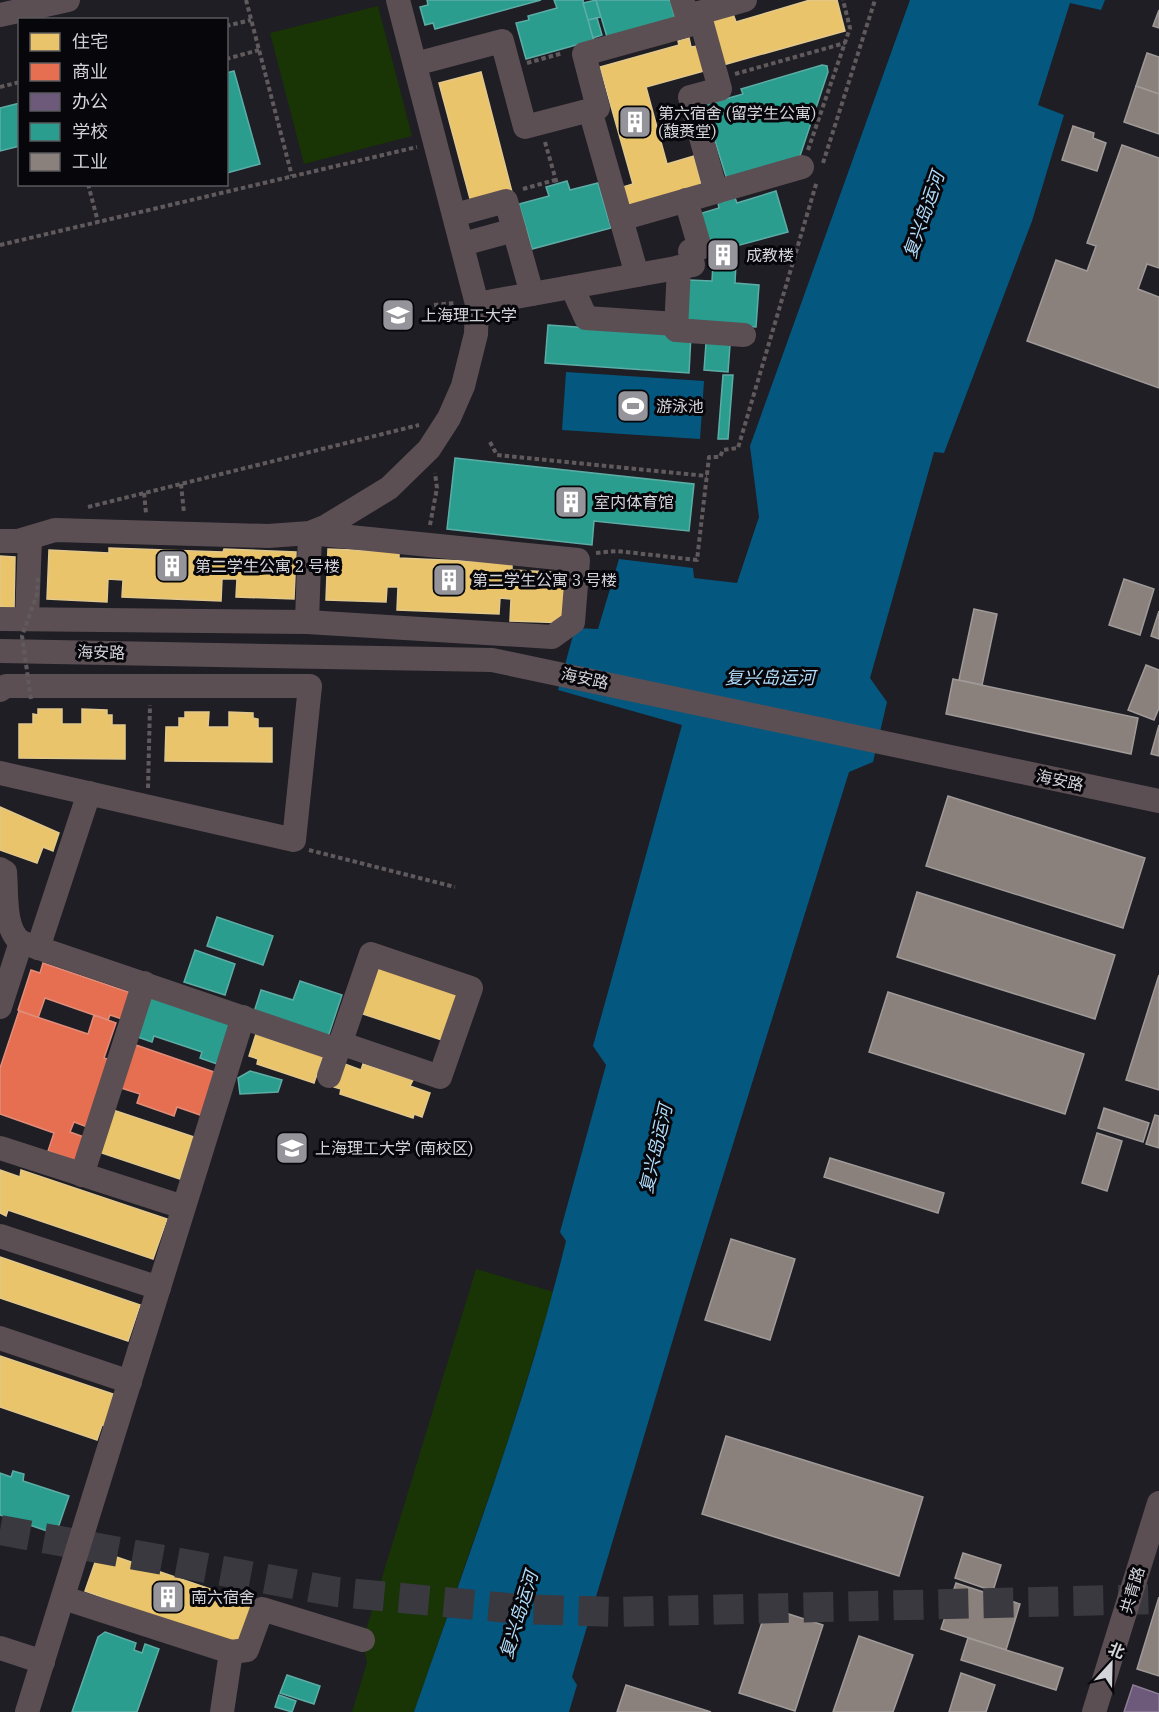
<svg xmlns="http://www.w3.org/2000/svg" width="1159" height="1712" font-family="'IBM Plex Serif','Noto Sans SC',serif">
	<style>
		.green { fill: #193505 }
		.water { fill: #045880 }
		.homes { fill: #e9c46a; stroke: #e2c88c; stroke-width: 1.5 }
		.shops { fill: #e76f51; stroke: #e18d7a; stroke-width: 1.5 }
		.offices { fill: #6d597a; stroke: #8c7e97; stroke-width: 1.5 }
		.schools { fill: #2a9d8f; stroke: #5dada6; stroke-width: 1.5 }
		.industry { fill: #8a817c; stroke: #a09a98; stroke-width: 1.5 }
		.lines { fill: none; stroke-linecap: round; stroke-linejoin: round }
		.major-tunnel { stroke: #39393f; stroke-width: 30; stroke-dasharray: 30 15; stroke-linecap: butt }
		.path { stroke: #605a5d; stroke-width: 4; stroke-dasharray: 4.5 3; stroke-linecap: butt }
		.minor { stroke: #5c4f53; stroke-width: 24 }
		.path-bridge { stroke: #605a5d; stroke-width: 4; stroke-dasharray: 4.5 3; stroke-linecap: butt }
		.labels { text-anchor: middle; stroke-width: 6; stroke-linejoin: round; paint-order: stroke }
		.poi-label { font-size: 16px; fill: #d3d3da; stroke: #07070b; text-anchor: start }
		.street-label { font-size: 16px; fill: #d3d3da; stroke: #07070b }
		.water-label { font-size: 18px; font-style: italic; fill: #b0dcfb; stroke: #07070b }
	</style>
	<rect width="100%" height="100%" fill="#1e1e24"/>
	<!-- green -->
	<g class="green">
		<path d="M378 6 412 136 304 164 270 33Z"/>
		<path d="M476 1269 554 1292 505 1450 414 1712H352L367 1663 363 1640Z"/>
	</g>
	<!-- water -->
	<g class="water">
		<path d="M910 0H1105L1101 10 1070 3 1038 105 1064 115 1032 221 944 453 934 452 870 678 887 702 873 762 849 772 691 1279 572 1677 577 1685 569 1712H414C468 1556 527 1401 566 1241L560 1232 606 1065 593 1046 682 725 558 690 575 628 598 629 619 559 693 568 694 578 737 583 759 517 750 446Z"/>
		<path d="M566 372 704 381 700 439 562 430Z"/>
	</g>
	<!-- homes -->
	<g class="homes">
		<path d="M810 0H837L845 31 723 65 710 20 733 14 736 22Z"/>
		<path d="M689 38 691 47 697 46 704 71 646 87 667 164 694 156 702 187 629 208 623 187 633 184 600 67 679 45 678 41Z"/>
		<path d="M481 72 513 196 472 206 439 83Z"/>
		<path d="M109 548 223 552 224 549 296 552 294 599 236 597 237 579H222L221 601 122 597 123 580 108 579 107 602 47 599 49 550 109 553Z"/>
		<path d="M328 549 399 552V558L512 563V570L572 573 570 623 510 621 511 599 500 598 499 614 397 610 398 587H387L386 602 326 600Z"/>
		<path d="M0 556 15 557 14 608 0 607Z"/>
		<path d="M38 709H62V724H82V709L107 710V715H112V725H125V759L19 758V724H33V714L38 715Z"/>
		<path d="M185 712H209L208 727H229V712L253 713V718L258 719V728H272V762L165 761 166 727H179V718H185Z"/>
		<path d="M0 807 59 833 53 851 43 847 37 863 0 850Z"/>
		<path d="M375 965 459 993 445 1041 357 1012Z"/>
		<path d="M256 1034 323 1056 314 1083 257 1064 258 1059 249 1056Z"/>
		<path d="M342 1063 361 1070 363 1064 413 1080 410 1086 430 1093 422 1117 414 1114 413 1118 340 1094 341 1089 334 1087Z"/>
		<path d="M113 1110 194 1137 180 1179 99 1152Z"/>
		<path d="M0 1170 20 1177 21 1170 167 1219 153 1259 8 1210 6 1216 0 1213Z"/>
		<path d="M0 1257 140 1305 128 1341 0 1298Z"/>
		<path d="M0 1356 113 1394 106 1426 102 1425 97 1440 0 1407Z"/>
		<path d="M99 1551 254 1604 241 1644 117 1608 118 1603 85 1591Z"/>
	</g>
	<!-- shops -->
	<g class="shops">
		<path d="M43 963 134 994 125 1020 110 1015 108 1020 45 998 38 1018 18 1010 31 970 40 973Z"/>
		<path d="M19 1011 88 1034 94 1015 116 1023 104 1058 113 1061 90 1128 74 1122 70 1132 84 1137 76 1161 48 1151 54 1133 0 1114V1068Z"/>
		<path d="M136 1045 217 1073 203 1116 177 1107 174 1116 137 1103 140 1094 121 1088Z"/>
	</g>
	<!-- offices -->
	<path class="offices" d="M1133 1685 1159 1694V1712H1124Z"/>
	<!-- schools -->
	<g class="schools">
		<path d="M427 0H541L435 29 433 23 425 25 420 7 428 5Z"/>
		<path d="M554 0H583L594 40 526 59 516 23 529 20 528 16 557 8Z"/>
		<path d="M596 0 601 17 588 20 583 3Z"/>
		<path d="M596 0H670L675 18 607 37Z"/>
		<path d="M597 18 602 35 593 38 588 20Z"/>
		<path d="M822 65 827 66 828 72 800 156 728 183 704 105 743 94 741 89Z"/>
		<path d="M234 71 260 164 227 173 226 73Z"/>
		<path d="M20 103V146L0 151V108Z"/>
		<path d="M567 181 570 190 598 183 611 228 532 249 519 204 549 196 546 187Z"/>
		<path d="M776 191 788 232 732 247 736 263 735 283 759 285 756 327 686 322 689 280 712 281 713 263 702 226V213L719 208 718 203 735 198 737 203Z"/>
		<path d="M548 325 691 335 689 373 545 363Z"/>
		<path d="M706 343 730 345 728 372 704 370Z"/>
		<path d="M723 375H733L728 439H718Z"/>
		<path d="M455 458 694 484 689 531 594 521 592 545 447 529Z"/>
		<path d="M217 917 273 936 263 965 207 946Z"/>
		<path d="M195 950 235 964 225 995 184 982Z"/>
		<path d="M300 981 342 995 327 1040 253 1015 261 990 293 1000Z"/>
		<path d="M146 995 234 1025 220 1065 200 1058 202 1052 154 1036 152 1042 132 1035Z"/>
		<path d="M250 1071 282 1080 278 1092 240 1094 238 1078Z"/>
		<path d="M13 1471 24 1474 23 1481 69 1496 56 1534 0 1515V1473L11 1477Z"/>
		<path d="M105 1632 136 1643 134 1650 142 1653 145 1644 159 1649 137 1712H72L98 1637Z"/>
		<path d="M287 1675 320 1686 314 1704 280 1693Z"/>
		<path d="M279 1695 296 1701 292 1712 275 1707Z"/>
	</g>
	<!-- industry -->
	<g class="industry">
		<path d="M1159 10V28L1153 26Z"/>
		<path d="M1147 53 1159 57V94L1136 86Z"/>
		<path d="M1136 86 1159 94V134L1124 122Z"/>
		<path d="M1073 126 1094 133 1093 138 1106 143 1097 171 1062 160Z"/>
		<path d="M1122 145 1159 158V268L1147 264 1138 289 1159 297V388L1027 341 1056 260 1087 271 1096 246 1087 243Z"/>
		<path d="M1124 579 1154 589 1140 635 1109 625Z"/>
		<path d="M974 609 997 614 982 685 959 680Z"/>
		<path d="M1159 611V639L1151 636Z"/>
		<path d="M1146 665 1159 670V708L1154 720 1128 710Z"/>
		<path d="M953 679 1138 718 1131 754 946 714Z"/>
		<path d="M1159 725V756L1151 754Z"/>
		<path d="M948 796 1145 858 1123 928 926 866Z"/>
		<path d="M917 892 1115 955 1095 1019 897 957Z"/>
		<path d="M1159 975V1090L1126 1080Z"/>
		<path d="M888 992 1084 1054 1065 1114 869 1052Z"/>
		<path d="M1104 1108 1149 1123 1143 1142 1098 1128Z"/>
		<path d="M1155 1115 1159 1116V1148L1146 1144Z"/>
		<path d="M1097 1133 1122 1141 1107 1191 1082 1183Z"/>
		<path d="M830 1158 944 1193 938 1213 824 1177Z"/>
		<path d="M731 1239 795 1259 770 1340 705 1320Z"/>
		<path d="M726 1436 923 1497 899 1576 702 1514Z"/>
		<path d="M963 1553 1001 1565 993 1591 955 1578Z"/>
		<path d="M956 1583 1020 1604 1006 1650 941 1629Z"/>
		<path d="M1159 1597V1676L1137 1669Z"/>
		<path d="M767 1607 823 1625 795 1711 739 1693Z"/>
		<path d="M859 1636 913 1655 893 1712H833Z"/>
		<path d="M968 1638 1063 1668 1056 1690 961 1660Z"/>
		<path d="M961 1673 995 1685 986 1712H949Z"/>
		<path d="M626 1685 711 1712H617Z"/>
	</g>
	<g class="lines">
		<!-- major-tunnel -->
		<path class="major-tunnel" d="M0 1530 337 1592 519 1609 616 1612 1159 1599"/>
		<!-- path -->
		<g class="path">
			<path d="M246 0 292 176"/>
			<path d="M226 26 251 20"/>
			<path d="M226 59 259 50"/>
			<path d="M527 63 563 53"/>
			<path d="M735 74 845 43"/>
			<path d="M0 87 20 82"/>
			<path d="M545 142 557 184"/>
			<path d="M808 150 850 28 843 0"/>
			<path d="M823 163 875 0"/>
			<path d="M88 184 98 222"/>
			<path d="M523 189 555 180"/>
			<path d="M0 245 417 147"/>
			<path d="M434 305 455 303"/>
			<path d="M490 442 497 455 707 476"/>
			<path d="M181 484 184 513"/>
			<path d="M144 493 146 513"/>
			<path d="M88 507 419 425"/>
			<path d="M430 525 437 488 435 473"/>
			<path d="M596 553 617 551 697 560 709 457H720L723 450 738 448 817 181"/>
			<path d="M148 788 150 705"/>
			<path d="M309 850 455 887"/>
		</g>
		<!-- minor -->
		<g class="minor">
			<path d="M682 0 687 16 699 13 720 89 690 97 716 192"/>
			<path d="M699 13 745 0"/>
			<path d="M0 15 68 0"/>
			<path d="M415 64 502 41 525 127 598 108 584 54 689 25 687 16"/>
			<path d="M590 110 637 275"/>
			<path d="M455 215 506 201 532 294"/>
			<path d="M621 219 802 167"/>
			<path d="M463 244 514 230"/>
			<path d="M679 267 676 330 744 335"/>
			<path d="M572 287 586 318 676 324"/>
			<path d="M477 304 693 265 690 251 700 248 686 200"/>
			<path d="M0 541H18L55 530 268 536 310 533 325 527 389 488 429 449 449 418 463 386 476 334 477 304 398 0"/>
			<path d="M27 618 30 539"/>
			<path d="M0 619 307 622 552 637 573 622 578 560 310 533 307 622"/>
			<path d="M0 651 492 660 1159 801"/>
			<path d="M0 690 6 686H310L294 840 0 773"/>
			<path d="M0 869 5 872C7 892 3 929 21 942L338 1050"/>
			<path d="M38 948 89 793"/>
			<path d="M0 1007 21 942"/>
			<path d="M329 1076 371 954 471 988 440 1077 340 1043"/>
			<path d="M0 1148 183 1207"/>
			<path d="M82 1175 144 983"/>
			<path d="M0 1236 159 1288"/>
			<path d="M0 1338 130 1382"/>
			<path d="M64 1598 231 1652 222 1712"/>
			<path d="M0 1648 43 1662"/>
			<path d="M231 1652 247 1650 262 1609 363 1640"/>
			<path d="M27 1712 243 1017"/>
			<path d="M1094 1712 1159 1503"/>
		</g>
		<!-- path-bridge -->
		<path class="path-bridge" d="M31 699 22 636 37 594 38 578"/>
	</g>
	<!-- icons -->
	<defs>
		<g id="building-square" transform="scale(1.725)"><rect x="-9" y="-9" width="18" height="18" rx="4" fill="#94949a" stroke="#07070b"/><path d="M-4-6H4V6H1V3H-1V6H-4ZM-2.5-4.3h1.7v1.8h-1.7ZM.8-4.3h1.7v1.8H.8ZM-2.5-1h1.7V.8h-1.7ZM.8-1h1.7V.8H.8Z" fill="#fff"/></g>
		<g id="university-square" transform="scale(1.725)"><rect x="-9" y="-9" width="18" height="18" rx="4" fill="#94949a" stroke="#07070b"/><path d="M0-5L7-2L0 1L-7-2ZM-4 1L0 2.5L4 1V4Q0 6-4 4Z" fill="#fff"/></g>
		<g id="stadium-square" transform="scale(1.725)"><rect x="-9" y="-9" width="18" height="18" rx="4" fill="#94949a" stroke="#07070b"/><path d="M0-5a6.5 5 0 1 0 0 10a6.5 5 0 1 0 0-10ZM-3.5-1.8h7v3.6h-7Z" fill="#fff"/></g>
	</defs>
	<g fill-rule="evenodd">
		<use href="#building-square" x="635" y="122"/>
		<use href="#building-square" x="723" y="255"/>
		<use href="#university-square" x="398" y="315"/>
		<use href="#stadium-square" x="633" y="406"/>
		<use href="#building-square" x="571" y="502"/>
		<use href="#building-square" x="172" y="566"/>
		<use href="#building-square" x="449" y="580"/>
		<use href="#university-square" x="292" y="1148"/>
		<use href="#building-square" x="168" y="1597"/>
	</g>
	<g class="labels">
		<!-- poi labels -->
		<g class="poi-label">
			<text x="658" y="119">第六宿舍 (留学生公寓)<tspan x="658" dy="18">(馥赉堂)</tspan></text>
			<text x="746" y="261">成教楼</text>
			<text x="421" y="321">上海理工大学</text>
			<text x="656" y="412">游泳池</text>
			<text x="594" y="508">室内体育馆</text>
			<text x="195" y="572">第二学生公寓 2 号楼</text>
			<text x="472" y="586">第二学生公寓 3 号楼</text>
			<text x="315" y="1154">上海理工大学 (南校区)</text>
			<text x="191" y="1603">南六宿舍</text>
		</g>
		<!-- street labels -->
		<g class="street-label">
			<text transform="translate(101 652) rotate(1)" y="6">海安路</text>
			<text transform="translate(585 678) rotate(12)" y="6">海安路</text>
			<text transform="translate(1060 780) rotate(12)" y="6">海安路</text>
			<text transform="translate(1132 1590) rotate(-73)" y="6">共青路</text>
		</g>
		<!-- water labels -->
		<g class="water-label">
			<text transform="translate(924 215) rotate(-71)" y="6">复兴岛运河</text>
			<text x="770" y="684">复兴岛运河</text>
			<text transform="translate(656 1149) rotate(-77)" y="6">复兴岛运河</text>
			<text transform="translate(519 1615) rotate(-73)" y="6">复兴岛运河</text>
		</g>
	</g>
	<!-- legend -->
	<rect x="18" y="18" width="210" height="168" fill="#07070b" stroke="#59595e" stroke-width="1.5"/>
	<rect x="30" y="33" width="30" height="18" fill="#e9c46a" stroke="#59595e" stroke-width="1.5"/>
	<text x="72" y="48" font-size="18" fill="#d3d3da">住宅</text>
	<rect x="30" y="63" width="30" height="18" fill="#e76f51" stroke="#59595e" stroke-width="1.5"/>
	<text x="72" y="78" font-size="18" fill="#d3d3da">商业</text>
	<rect x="30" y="93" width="30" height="18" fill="#6d597a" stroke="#59595e" stroke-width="1.5"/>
	<text x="72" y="108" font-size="18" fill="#d3d3da">办公</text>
	<rect x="30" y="123" width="30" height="18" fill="#2a9d8f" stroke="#59595e" stroke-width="1.5"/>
	<text x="72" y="138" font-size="18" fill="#d3d3da">学校</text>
	<rect x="30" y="153" width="30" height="18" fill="#8a817c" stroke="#59595e" stroke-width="1.5"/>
	<text x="72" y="168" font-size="18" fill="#d3d3da">工业</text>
	<!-- north arrow -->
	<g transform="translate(1111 1664) rotate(22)" stroke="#07070b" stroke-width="4.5" paint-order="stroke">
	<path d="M0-4.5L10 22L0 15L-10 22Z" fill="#d3d3da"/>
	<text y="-9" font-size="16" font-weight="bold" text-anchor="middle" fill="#d3d3da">北</text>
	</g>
</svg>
